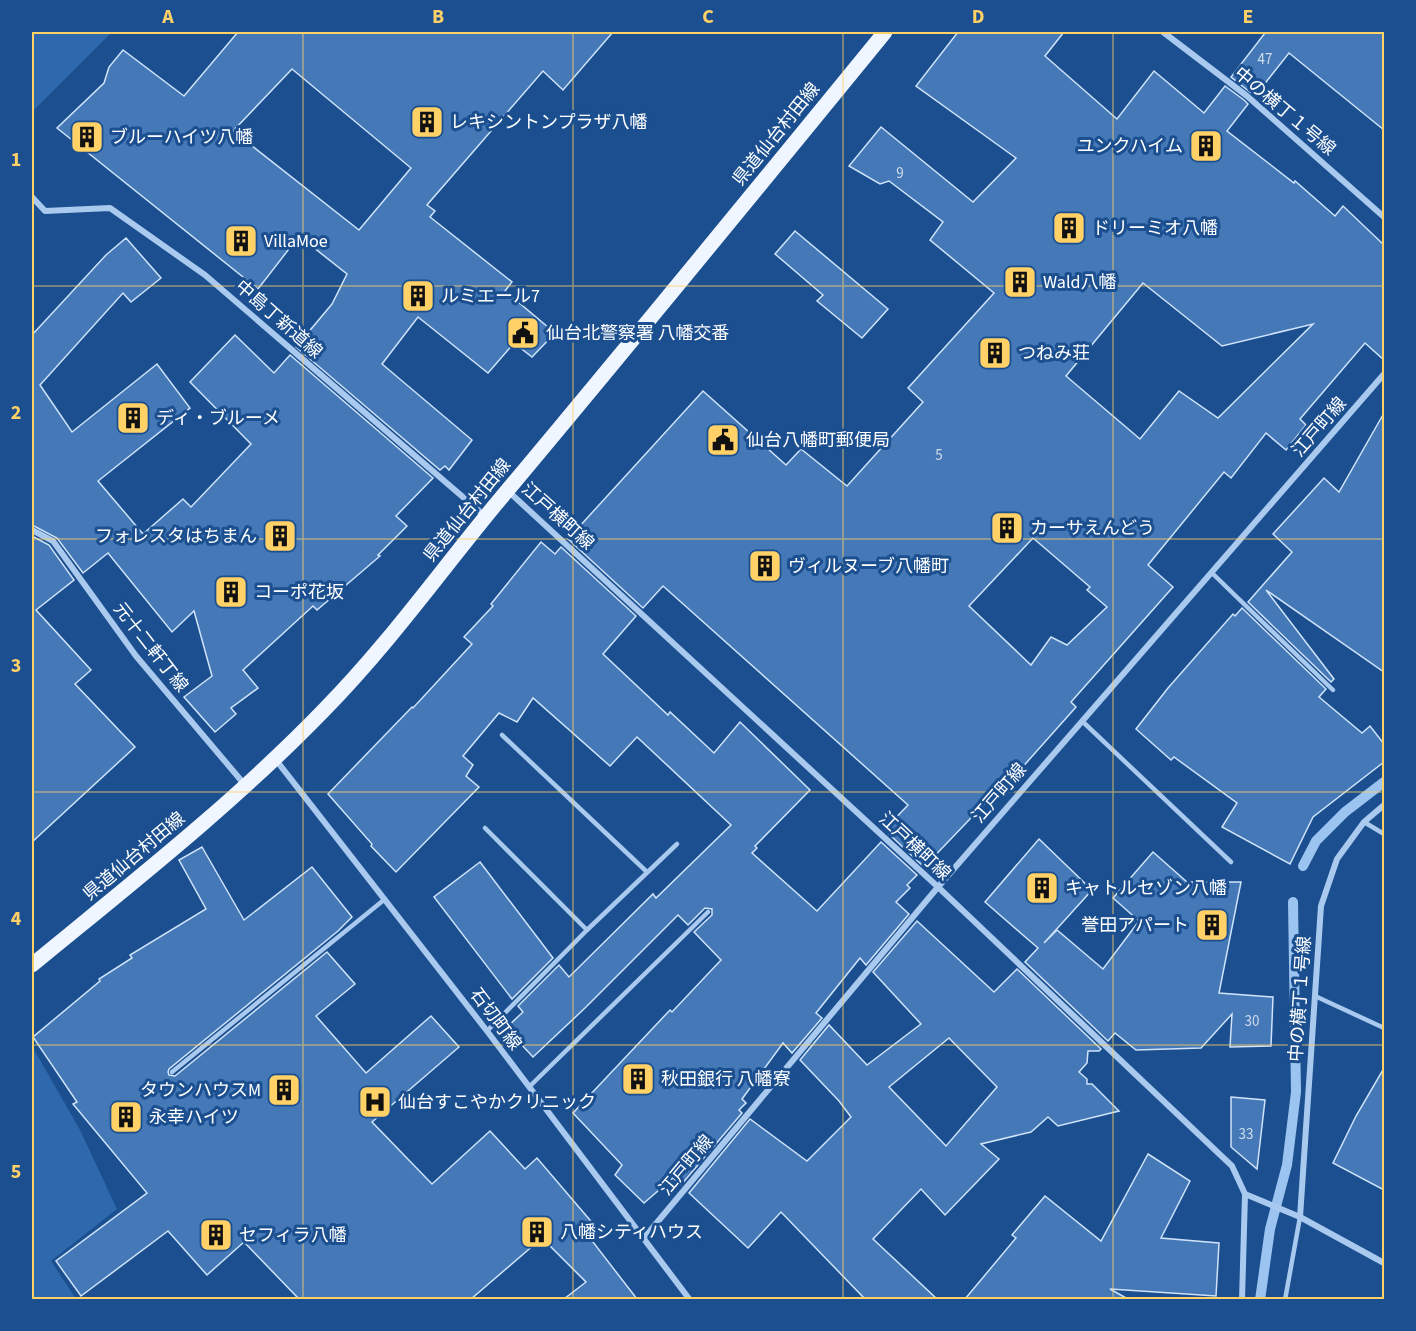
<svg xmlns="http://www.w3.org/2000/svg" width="1416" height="1331" font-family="'Source Sans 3','Noto Sans JP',sans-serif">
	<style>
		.green { fill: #2e69ad }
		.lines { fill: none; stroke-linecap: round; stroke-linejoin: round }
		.stream { stroke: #9cc4f0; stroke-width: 10 }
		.building { fill: #4478b7; stroke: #cfe3fa; stroke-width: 1.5; fill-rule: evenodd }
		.service { stroke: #a9c9ee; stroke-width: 4.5 }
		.minor { stroke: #a9c9ee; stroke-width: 6 }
		.primary { stroke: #f0f6ff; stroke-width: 15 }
		.grid { fill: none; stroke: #ffd166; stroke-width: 1.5; stroke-opacity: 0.55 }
		.labels { text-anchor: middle; stroke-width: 6; stroke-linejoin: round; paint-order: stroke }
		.number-label { font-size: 15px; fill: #d0dded }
		.street-label { font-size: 18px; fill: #fff; stroke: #1b4f8f }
		.poi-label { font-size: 18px; fill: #fff; stroke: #1b4f8f; text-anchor: start }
		.neatline { fill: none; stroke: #ffd166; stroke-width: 2 }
		.grid-label { font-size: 20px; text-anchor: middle; font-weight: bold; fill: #ffd166 }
	</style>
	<rect width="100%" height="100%" fill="#1b4f8f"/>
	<!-- green -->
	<g class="green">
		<path d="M32 32H112L32 112Z"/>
		<path d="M32 1046 80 1130 117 1209 51 1261 76 1299H32Z"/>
	</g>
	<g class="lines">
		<!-- stream -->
		<g class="stream">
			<path d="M1303 866 1316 841 1345 812 1384 782"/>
			<path d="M1260 1300 1270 1229 1287 1165 1296 1092 1293 902"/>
		</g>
	</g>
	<!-- building -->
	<g class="building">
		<path d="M238 32H613L563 90 543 71 427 205 435 211 430 217 512 282 505 291 555 333 532 357 514 343 488 373 418 317 382 364 472 440 449 470 445 466 440 470 296 347 332 304 347 274 299 236 258 289 57 128 104 83 109 67 123 50 184 96ZM292 69 411 168 359 230 233 131Z"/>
		<path d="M958 32H1064L1045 56 1117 119 1154 71 1204 113 1225 86 1244 100 1248 104 1227 131 1294 183 1295 181 1335 216 1343 206 1384 245V360L1365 343 1300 419 1306 425 1286 450 1266 433 1231 478 1224 472 1148 565 1173 587 1071 702 1076 707 995 798 992 796 924 867 889 834 892 831 887 827 908 805 663 586 643 608 568 539 703 391 786 465 801 449 847 486 923 402 908 388 994 293 930 240 943 222 889 181 880 184 849 166 881 127 973 202 1016 158 916 86ZM1143 283 1222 346 1313 324 1218 418 1179 391 1140 439 1066 376ZM1033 538 1090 587 1087 590 1107 607 1067 645 1051 637 1031 665 969 606Z"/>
		<path d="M1263 32H1384V130L1289 53 1255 96 1231 77 1265 33Z"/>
		<path d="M795 231 888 309 862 338 817 301 823 295 775 254Z"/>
		<path d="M126 238 161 278 131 302 123 293 40 385 72 432 157 364 190 408 98 481 143 534 183 499 191 507 251 444 190 382 235 335 274 373 290 355 433 478 396 516 407 526 378 555 380 556 317 610 313 606 243 670 258 688 231 708 236 714 215 732 184 697 212 676 194 611 172 632 108 553 83 573 57 538 32 525V335L106 255Z"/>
		<path d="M1384 413V672L1266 590 1334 679 1331 682 1248 602 1292 552 1273 534 1324 478 1339 492Z"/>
		<path d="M32 536 49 545 74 580 36 610 91 670 75 684 135 747 32 842Z"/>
		<path d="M541 542 555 554 561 547 636 616 603 654 668 715 670 712 714 753 740 722 810 790 755 846 757 848 752 853 817 911 881 842 917 875 907 885 910 888 896 902 909 914 866 965 860 958 816 1013 822 1018 792 1053 783 1043 742 1099 746 1103 739 1110 742 1113 681 1185 673 1178 644 1203 615 1175 622 1165 573 1113 670 1010 672 1012 721 960 694 932 712 915V909L705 908 688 925 678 915 585 1008 533 1057 506 1028 523 1012 518 1006 559 965 569 977 653 894 656 898 731 825 637 737 610 766 533 698 517 722 499 713 463 756 473 765 466 776 479 787 396 872 371 846 372 844 328 794 412 707 413 708 472 644 464 637 493 606 491 604Z"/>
		<path d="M1242 608 1326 689 1319 697 1362 733 1370 726 1384 744V762L1313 817 1290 864 1222 827 1237 803 1174 757 1171 760 1136 729 1168 688 1233 614 1235 616Z"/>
		<path d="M1039 839 1092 890 1044 943 1057 930 1103 969 1139 921 1113 898 1153 852 1187 882H1241L1219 993 1273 997 1271 1046 1230 1047 1232 1014 1201 1048 1136 1050 1115 1033 1108 1041 1025 962 1038 948 985 902Z"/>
		<path d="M202 847 244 920 312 867 352 917 338 931 169 1069 168 1072 169 1075 175 1076 327 952 355 984 316 1016 366 1073 431 1016 459 1047 372 1122 432 1184 490 1131 525 1169 537 1158 595 1226 586 1233 637 1299H564L586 1282 542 1238 471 1299H299L244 1242 207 1275 168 1231 81 1296 56 1261 147 1193 73 1104 77 1102 33 1037 100 981 99 979 132 958 130 955 206 909 179 860Z"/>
		<path d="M480 862 553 958 512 999 434 897Z"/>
		<path d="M917 921 994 992 1017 969 1101 1049 1099 1051H1088L1087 1063 1079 1072 1087 1079V1084H1092L1119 1111 1058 1126 1048 1117 1031 1132 981 1144 999 1159 945 1215 921 1189 873 1239 937 1299H865L781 1212 748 1248 689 1193 750 1119 807 1161 851 1117 839 1101 800 1060 829 1025 867 1065 921 1024 873 972ZM949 1038 997 1087 946 1146 889 1087Z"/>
		<path d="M1384 1068V1190L1333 1163 1356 1116Z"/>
		<path d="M1231 1097 1265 1100 1257 1169 1231 1147Z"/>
		<path d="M1148 1154 1190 1181 1161 1238 1219 1243 1216 1296 1110 1289 1128 1299H965L1016 1238 1012 1235 1045 1196 1101 1241Z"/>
	</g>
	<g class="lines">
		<!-- service -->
		<g class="service">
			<path d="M1212 573 1333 690"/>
			<path d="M1082 721 1231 862"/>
			<path d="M502 735 647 872"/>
			<path d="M1364 822 1384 834"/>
			<path d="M485 828 587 930"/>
			<path d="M1315 996 1384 1028"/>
			<path d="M487 1031 587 930 677 844"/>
			<path d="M172 1072 385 899"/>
			<path d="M529 1087 708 912"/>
			<path d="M1285 1300 1300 1217"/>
		</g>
		<!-- minor -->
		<g class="minor">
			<path d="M1163 32 1247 96 1384 217"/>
			<path d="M32 197 45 211 110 208 205 275 485 516"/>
			<path d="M508 491 938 887 1232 1166 1245 1194 1300 1217 1384 1263"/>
			<path d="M32 530 53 541 136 656 245 785"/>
			<path d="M276 760 487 1031 690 1300"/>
			<path d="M1300 1217 1321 906 1337 859 1364 822 1384 805"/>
			<path d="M644 1238 938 887 1384 374"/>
			<path d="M1242 1300 1245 1194"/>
		</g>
		<!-- primary -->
		<path class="primary" d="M32 965C132 883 234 803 324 710 387 646 439 573 496 504 627 348 756 190 885 32"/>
	</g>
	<!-- grid -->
	<path class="grid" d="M303 32V1300M573 32V1300M843 32V1300M1113 32V1300M32 286H1384M32 539H1384M32 792H1384M32 1045H1384"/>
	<!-- icons -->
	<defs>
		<g id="building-square" transform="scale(1.725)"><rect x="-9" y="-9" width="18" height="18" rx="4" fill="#ffd166" stroke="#1b4f8f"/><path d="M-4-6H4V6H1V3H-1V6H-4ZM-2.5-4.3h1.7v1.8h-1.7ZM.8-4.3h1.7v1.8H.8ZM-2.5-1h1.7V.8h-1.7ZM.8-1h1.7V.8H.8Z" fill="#111"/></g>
		<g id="civic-square" transform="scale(1.725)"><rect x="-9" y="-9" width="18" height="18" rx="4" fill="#ffd166" stroke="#1b4f8f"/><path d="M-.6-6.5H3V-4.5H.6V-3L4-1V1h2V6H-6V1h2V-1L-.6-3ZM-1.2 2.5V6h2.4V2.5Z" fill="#111"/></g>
		<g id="hospital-square" transform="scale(1.725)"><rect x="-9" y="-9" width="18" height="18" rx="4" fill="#ffd166" stroke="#1b4f8f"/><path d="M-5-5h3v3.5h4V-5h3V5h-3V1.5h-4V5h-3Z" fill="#111"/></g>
	</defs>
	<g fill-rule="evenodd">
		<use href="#building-square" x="427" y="122"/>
		<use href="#building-square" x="87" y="137"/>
		<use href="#building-square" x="1206" y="146"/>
		<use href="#building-square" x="1069" y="228"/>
		<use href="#building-square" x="241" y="241"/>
		<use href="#building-square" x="1020" y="282"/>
		<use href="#building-square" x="418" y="296"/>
		<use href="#civic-square" x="523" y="333"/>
		<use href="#building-square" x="995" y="353"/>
		<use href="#building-square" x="133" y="418"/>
		<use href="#civic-square" x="723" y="440"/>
		<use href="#building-square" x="1007" y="528"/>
		<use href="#building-square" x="280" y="536"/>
		<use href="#building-square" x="765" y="566"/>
		<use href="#building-square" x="231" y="592"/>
		<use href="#building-square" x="1042" y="888"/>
		<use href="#building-square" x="1212" y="925"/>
		<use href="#building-square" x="638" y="1079"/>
		<use href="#building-square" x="284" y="1090"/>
		<use href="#hospital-square" x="375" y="1102"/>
		<use href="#building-square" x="126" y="1117"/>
		<use href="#building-square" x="537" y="1232"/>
		<use href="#building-square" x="216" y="1235"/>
	</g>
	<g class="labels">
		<!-- number labels -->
		<g class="number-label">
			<text x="1265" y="64">47</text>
			<text x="900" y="178">9</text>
			<text x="939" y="460">5</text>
			<text x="1252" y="1026">30</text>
			<text x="1246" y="1139">33</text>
		</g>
		<!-- street labels -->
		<g class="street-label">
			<text transform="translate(1285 111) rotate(40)" y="6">中の横丁１号線</text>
			<text transform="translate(776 134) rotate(-51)" y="6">県道仙台村田線</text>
			<text transform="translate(279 319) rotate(41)" y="6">中島丁新道線</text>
			<text transform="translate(1319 427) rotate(-49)" y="6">江戸町線</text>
			<text transform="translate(467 510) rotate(-51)" y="6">県道仙台村田線</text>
			<text transform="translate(558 516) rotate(42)" y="6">江戸横町線</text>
			<text transform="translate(151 647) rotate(52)" y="6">元十二軒丁線</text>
			<text transform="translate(999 793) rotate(-49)" y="6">江戸町線</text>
			<text transform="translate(915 846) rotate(43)" y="6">江戸横町線</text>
			<text transform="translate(134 856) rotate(-40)" y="6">県道仙台村田線</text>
			<text transform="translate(1300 999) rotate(-86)" y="6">中の横丁１号線</text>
			<text transform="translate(496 1019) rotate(53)" y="6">石切町線</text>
			<text transform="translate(686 1165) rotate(-50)" y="6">江戸町線</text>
		</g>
		<!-- poi labels -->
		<g class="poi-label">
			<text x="450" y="128">レキシントンプラザ八幡</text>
			<text x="110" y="143">ブルーハイツ八幡</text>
			<text x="1183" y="152" text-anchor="end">ユンクハイム</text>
			<text x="1092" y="234">ドリーミオ八幡</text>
			<text x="264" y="247">VillaMoe</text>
			<text x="1043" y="288">Wald八幡</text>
			<text x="441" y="302">ルミエール7</text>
			<text x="546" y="339">仙台北警察署 八幡交番</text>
			<text x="1018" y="359">つねみ荘</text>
			<text x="156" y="424">ディ・ブルーメ</text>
			<text x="746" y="446">仙台八幡町郵便局</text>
			<text x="1030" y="534">カーサえんどう</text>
			<text x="257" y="542" text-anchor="end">フォレスタはちまん</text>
			<text x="788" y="572">ヴィルヌーブ八幡町</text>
			<text x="254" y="598">コーポ花坂</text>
			<text x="1065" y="894">キャトルセゾン八幡</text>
			<text x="1189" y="931" text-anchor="end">誉田アパート</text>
			<text x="661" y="1085">秋田銀行 八幡寮</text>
			<text x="261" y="1096" text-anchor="end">タウンハウスM</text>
			<text x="398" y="1108">仙台すこやかクリニック</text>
			<text x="149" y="1123">永幸ハイツ</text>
			<text x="560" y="1238">八幡シティハウス</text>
			<text x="239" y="1241">セフィラ八幡</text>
		</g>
	</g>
	<!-- border -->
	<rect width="1416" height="1331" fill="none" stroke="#1b4f8f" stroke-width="66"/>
	<rect x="33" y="33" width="1350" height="1265" class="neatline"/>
	<g class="grid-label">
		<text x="168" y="23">A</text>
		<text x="438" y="23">B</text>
		<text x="708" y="23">C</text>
		<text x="978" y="23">D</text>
		<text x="1248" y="23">E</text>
		<text x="16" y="166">1</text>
		<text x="16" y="419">2</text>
		<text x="16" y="672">3</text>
		<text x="16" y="925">4</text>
		<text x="16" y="1178">5</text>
	</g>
</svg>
